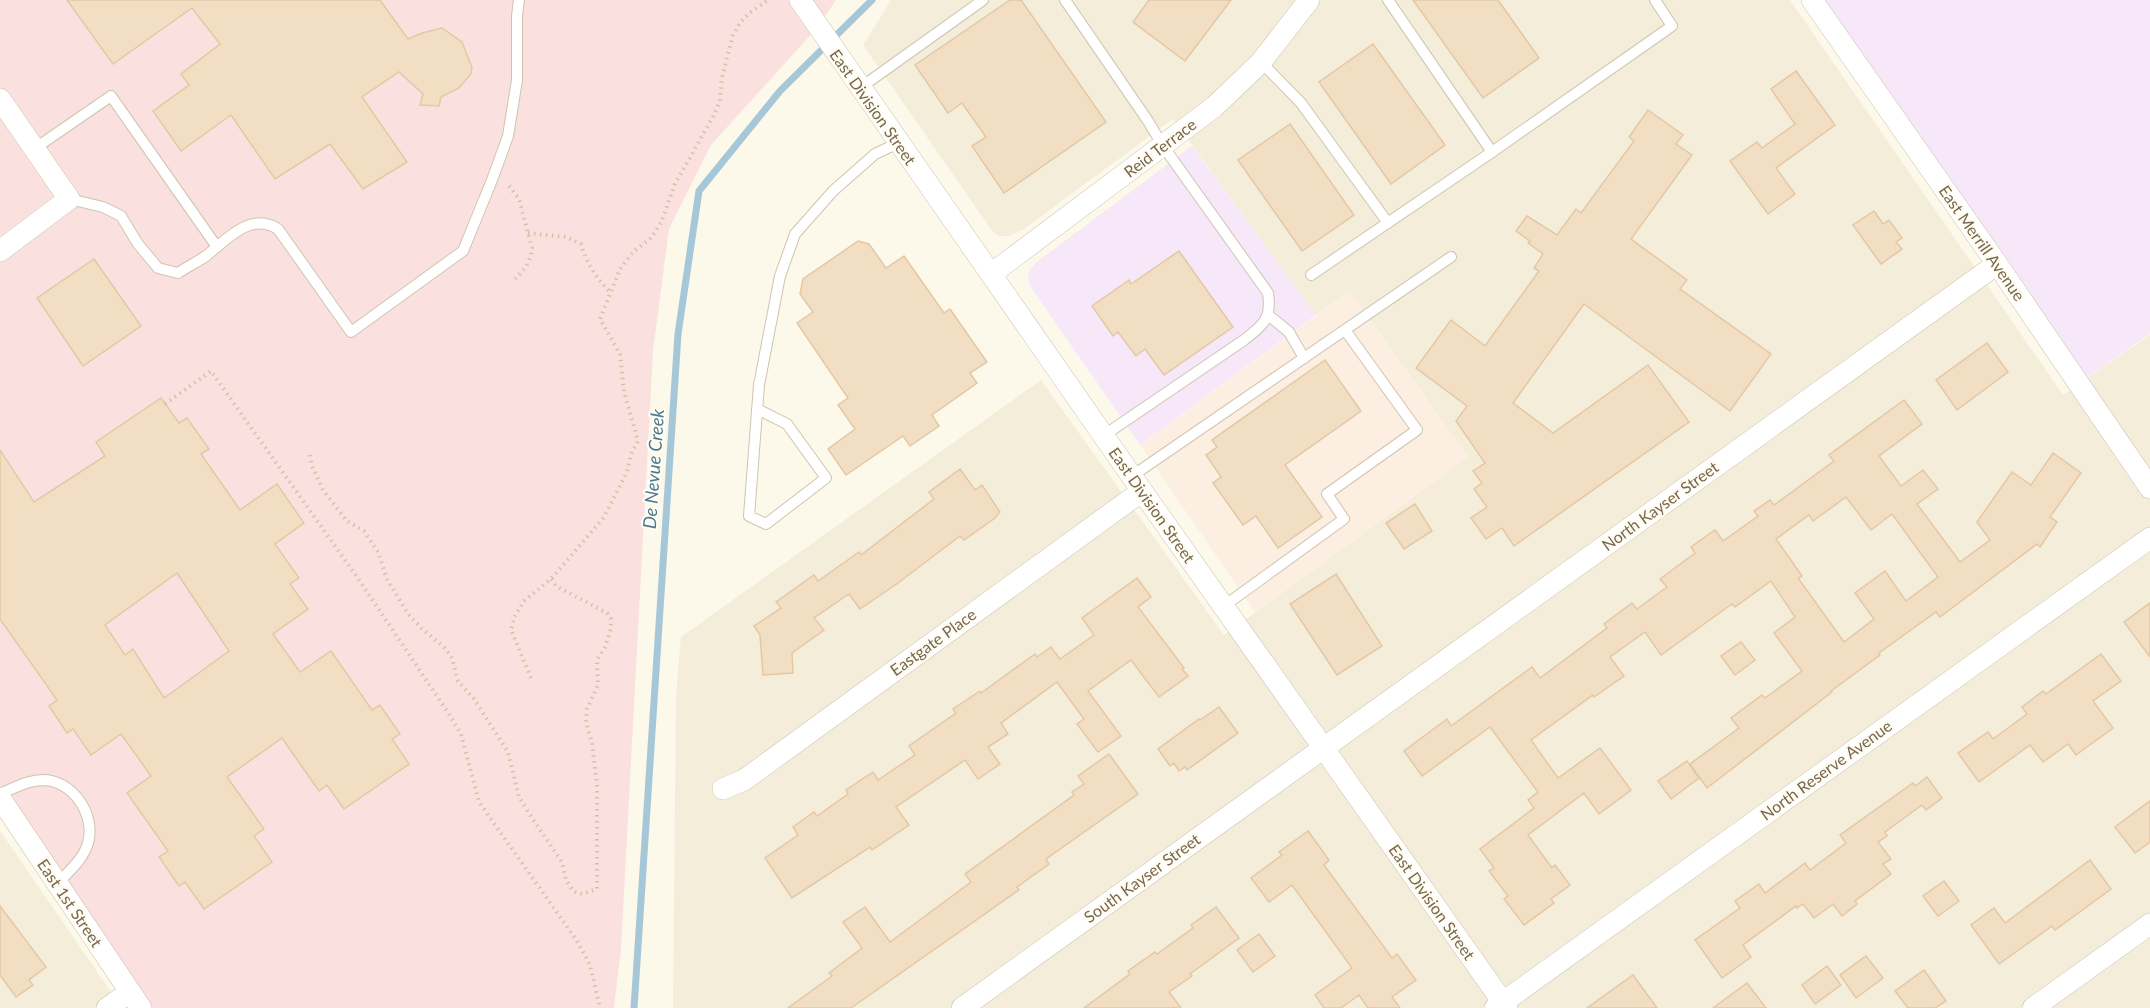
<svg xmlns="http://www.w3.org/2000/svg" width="2150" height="1008" font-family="Lato,sans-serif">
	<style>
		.residential { fill: #f4edda }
		.commercial { fill: #fceee0 }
		.education { fill: #f6e8f9 }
		.medical { fill: #fae1df }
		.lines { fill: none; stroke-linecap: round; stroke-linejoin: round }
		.stream { stroke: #a6c7d8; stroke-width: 7 }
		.building { fill: #f2dec3; stroke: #e4c8a4; stroke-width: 1.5; fill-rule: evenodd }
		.service-casing { stroke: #cfc4b0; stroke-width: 12 }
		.minor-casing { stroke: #cfc4b0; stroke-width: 22 }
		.path { stroke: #d7c2a6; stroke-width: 4; stroke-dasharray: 1.5 4.5; stroke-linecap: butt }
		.service { stroke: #fff; stroke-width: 10 }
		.minor { stroke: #fff; stroke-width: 21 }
		.labels { text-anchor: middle; stroke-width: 4.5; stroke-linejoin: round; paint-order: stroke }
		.street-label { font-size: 16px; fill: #78654e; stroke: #fffcf2 }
		.water-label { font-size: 18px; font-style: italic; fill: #4b7892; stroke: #fffcf2 }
	</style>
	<rect width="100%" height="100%" fill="#fcf9eb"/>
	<!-- residential -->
	<g class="residential">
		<path d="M891 0H1790L2063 395 2150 335V1008H673L676 696 681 637 1041 380 1224 635 1468 457 1350 291 1316 315 1173 119 1024 229 1009 236H999L993 232 863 45Z"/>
		<path d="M0 831 122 1008H0Z"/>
	</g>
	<!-- commercial -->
	<path class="commercial" d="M1350 291 1468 457 1255 612 1140 445Z"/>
	<!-- education -->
	<g class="education">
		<path d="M1812 0H2150V334L2078 384Z"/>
		<path d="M1192 146 1316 315 1140 445 1030 286 1028 276 1031 268 1038 261Z"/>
	</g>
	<!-- medical -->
	<path class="medical" d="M0 0H836L818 27 711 145 669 229 653 351 621 949 614 1008H141L0 798Z"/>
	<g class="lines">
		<!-- stream -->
		<path class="stream" d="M634 1008 678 334 699 191 780 91 872 0"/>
	</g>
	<!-- building -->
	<g class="building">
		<path d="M67 0H380L408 39 422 33 442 28 462 42 472 68 471 74 459 88 441 97 439 106 420 105 423 94 399 72 362 97 407 162 363 189 330 144 275 179 231 115 181 151 153 111 189 85 181 74 220 44 192 8 113 64Z"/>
		<path d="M1010 0H1021L1106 122 1004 193 972 146 986 137 962 103 948 113 915 65Z"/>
		<path d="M1149 0H1231L1185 61 1133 22Z"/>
		<path d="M1413 0H1498L1539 58 1483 98Z"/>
		<path d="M1373 44 1445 145 1391 184 1319 82Z"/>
		<path d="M1796 71 1835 125 1776 168 1795 194 1768 214 1730 161 1757 142 1762 148 1795 124 1771 89Z"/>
		<path d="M1648 110 1683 135 1676 144 1692 155 1631 239 1687 280 1680 289 1771 354 1730 411 1584 304 1513 403 1553 433 1648 365 1689 422 1514 546 1502 528 1486 539 1471 518 1487 507 1474 489 1482 483 1473 471 1485 463 1456 421 1467 406 1416 368 1451 320 1485 346 1539 271 1534 268 1543 254 1528 243 1530 241 1516 231 1527 216 1557 235 1576 209 1581 213 1634 141 1629 137Z"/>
		<path d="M1290 124 1354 215 1302 251 1238 160Z"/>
		<path d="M1874 211 1883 224 1889 220 1902 238 1896 242 1902 249 1881 264 1853 225Z"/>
		<path d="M858 241 869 244 886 268 904 256 944 313 950 309 987 362 970 373 977 383 932 415 939 426 910 446 903 436 846 475 828 449 855 429 838 405 848 398 797 323 813 312 800 294 803 279Z"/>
		<path d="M1179 251 1233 327 1164 375 1145 349 1136 356 1118 332 1113 336 1092 306 1129 280 1131 284Z"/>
		<path d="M94 259 141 326 83 366 37 298Z"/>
		<path d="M1987 343 2008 372 1957 410 1936 380Z"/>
		<path d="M1325 360 1361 411 1285 465 1322 517 1278 548 1256 516 1243 525 1213 483 1221 477 1206 455 1217 447 1212 440Z"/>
		<path d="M161 398 179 423 187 418 209 449 201 454 240 510 277 484 304 523 275 544 299 578 290 584 308 609 273 634 300 672 331 651 372 710 380 705 400 734 392 739 409 764 344 809 327 785 319 791 282 738 227 777 264 829 254 836 272 862 204 909 185 882 179 886 159 857 168 851 127 793 151 776 121 734 91 755 73 729 67 733 49 706 57 700 0 619V450L34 502 105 456 96 442ZM177 573 229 651 164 698 133 649 125 655 105 625Z"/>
		<path d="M1904 400 1922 424 1879 456 1901 486 1923 470 1938 489 1917 504 1960 562 1990 540 1977 522 2012 472 2031 485 2053 453 2081 473 2050 517 2057 522 2040 547 2037 544 1940 617 1936 612 1879 653 1880 655 1831 691 1832 692 1707 788 1690 764 1739 728 1731 718 1762 695 1765 698 1802 671 1774 633 1795 617 1771 581 1735 607 1732 604 1661 655 1645 632 1610 657 1624 676 1594 697 1593 695 1531 740 1558 778 1600 748 1631 790 1599 814 1584 793 1528 835 1552 868 1555 865 1570 885 1551 899 1554 903 1524 925 1504 899 1508 896 1489 871 1494 868 1480 849 1534 808 1528 800 1538 792 1490 727 1422 776 1404 751 1447 719 1451 726 1532 667 1540 678 1607 628 1604 624 1632 603 1637 609 1667 587 1660 579 1695 553 1691 547 1715 530 1723 541 1758 516 1754 511 1770 500 1774 505 1834 461 1829 455ZM1846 497 1871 530 1892 514 1938 577 1906 601 1885 571 1855 593 1874 619 1844 642 1798 578 1802 576 1776 539 1809 515 1813 521Z"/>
		<path d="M960 469 975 490 982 485 1000 512 995 518 964 540 960 536 898 583 860 609 849 594 814 618 824 630 792 653 793 673 763 675 760 635 754 626 781 608 776 602 814 575 818 581 859 552 861 555 934 499 929 492Z"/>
		<path d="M1415 504 1432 531 1404 549 1386 523Z"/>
		<path d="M1336 574 1382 646 1337 675 1290 604Z"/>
		<path d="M1137 578 1151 597 1138 607 1184 668 1182 669 1188 676 1159 697 1131 660 1088 691 1121 736 1098 752 1077 724 1084 719 1057 682 1001 723 1008 734 988 747 1000 764 978 779 965 760 896 807 909 825 872 850 870 847 792 898 765 858 798 835 793 827 814 812 817 816 848 794 846 790 873 772 878 780 915 755 909 746 956 713 953 709 980 691 981 693 1035 654 1037 657 1051 647 1060 659 1094 635 1082 618Z"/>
		<path d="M2150 603V657L2124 622Z"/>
		<path d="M1741 642 1755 660 1735 675 1721 656Z"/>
		<path d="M2101 654 2121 681 2093 701 2113 728 2076 755 2068 744 2043 762 2030 745 1979 782 1958 753 1988 732 1993 739 2027 714 2022 707 2043 691 2046 694Z"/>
		<path d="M1219 707 1238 733 1187 770 1185 767 1179 771 1174 763 1170 766 1158 749 1199 719 1200 720Z"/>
		<path d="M1109 754 1138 794 1046 859 1049 864 1017 887 1019 890 851 1008H788L832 976 829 973 862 948 843 922 865 907 890 942 971 882 965 874 1074 795 1072 792 1084 784 1078 776Z"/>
		<path d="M1687 761 1699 778 1671 799 1658 781Z"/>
		<path d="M1927 777 1942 798 1926 810 1922 805 1885 832 1887 836 1878 842 1891 859 1883 864 1891 874 1855 901 1857 904 1842 916 1833 904 1814 918 1803 904 1797 908 1796 906 1743 945 1751 957 1722 978 1695 940 1740 908 1735 901 1759 884 1765 893 1805 863 1810 870 1846 843 1840 835 1913 783 1915 786Z"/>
		<path d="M2150 801V842L2135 853 2115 827Z"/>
		<path d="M1308 831 1329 860 1324 865 1392 958 1397 954 1416 980 1392 997 1400 1008H1368L1359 995 1341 1008H1324L1315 995 1352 968 1292 885 1269 902 1251 878 1282 855 1279 852Z"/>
		<path d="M2090 860 2111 889 2055 930 2052 926 1999 964 1971 925 1994 908 2005 923Z"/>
		<path d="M1944 881 1959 901 1938 916 1923 896Z"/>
		<path d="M0 906 46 967 29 980 33 985 16 997 0 975Z"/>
		<path d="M1216 907 1239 938 1190 974 1192 976 1169 992 1181 1008H1084L1130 974 1128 971 1155 952 1157 954 1193 928 1191 925Z"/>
		<path d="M1259 934 1275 956 1253 972 1237 950Z"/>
		<path d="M1866 956 1883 978 1856 998 1840 975Z"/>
		<path d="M1827 966 1841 985 1815 1004 1802 985Z"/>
		<path d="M1924 970 1946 1001 1935 1008H1908L1895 991Z"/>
		<path d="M1633 975 1657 1008H1587Z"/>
		<path d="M1747 983 1766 1008H1713Z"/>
	</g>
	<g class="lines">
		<!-- service casing -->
		<g class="service-casing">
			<g id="service">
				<path d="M1065 0 1148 121 1163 146 1268 293C1272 319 1263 325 1244 340L1103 436"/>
				<path d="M1388 0 1492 152"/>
				<path d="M1261 62 1301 103 1388 223"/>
				<path d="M860 88 983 0"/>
				<path d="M34 149 111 96 217 247"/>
				<path d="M69 199 103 207 121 216 138 244 158 268 178 273C187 267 197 262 206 256 226 240 251 211 278 229L351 332 463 251 492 180 508 136 517 80V16L519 0"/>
				<path d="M1311 275 1492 152 1672 26 1655 0"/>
				<path d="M1268 315 1289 332 1304 358"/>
				<path d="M757 409 787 424 826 478 766 524 749 516 759 385 780 276 795 234 833 191 875 154 898 143"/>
				<path d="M1132 476 1451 257"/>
				<path d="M1224 606 1344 519 1327 494 1417 430 1345 330"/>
				<path d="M0 794C14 788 28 780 44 780 73 781 96 815 88 843 83 860 69 871 58 883"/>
			</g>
		</g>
		<!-- minor casing -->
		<g class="minor-casing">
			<g id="minor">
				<path d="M800 0 1142 491 1507 1008"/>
				<path d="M1812 0 1997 264 2150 488"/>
				<path d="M0 99 69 199 0 251"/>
				<path d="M991 274 1214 107 1261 62 1309 0"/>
				<path d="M723 789 744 780 1142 491"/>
				<path d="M0 798 141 1008"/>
				<path d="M107 1008 130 992"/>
				<path d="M962 1008 1997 264"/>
				<path d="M1495 1008 2150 538"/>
				<path d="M2033 1008 2150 924"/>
			</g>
		</g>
		<!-- path -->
		<g class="path">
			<path d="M509 186 519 199 532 248 531 256 526 267 514 280"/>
			<path d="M528 233 566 237 581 244C586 263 597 279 611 293"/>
			<path d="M165 404 211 371 357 577 447 711 461 734 479 802 577 941 590 965 600 1008"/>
			<path d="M310 455 312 466 323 490 347 521 364 531 378 552 387 579 408 614 422 629 444 647 452 658 458 681 474 699 508 752 519 797 532 818 562 862 566 880 573 891 582 894 597 889V785L592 743 586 722 587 709 598 685 597 660 605 647 611 629V619L607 613 556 586 551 579"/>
			<path d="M531 678 511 630 515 616 524 601 551 579 604 517 627 472 631 454 638 441 624 392 620 354 600 319 620 269 633 252 651 238 661 223 675 184 714 115 720 101 722 77 733 35 740 23 748 14 768 0"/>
		</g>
		<!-- service -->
		<use href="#service" class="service"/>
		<!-- minor -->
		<use href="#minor" class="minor"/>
	</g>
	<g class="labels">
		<!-- street labels -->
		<g class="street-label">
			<text transform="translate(873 107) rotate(55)" y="6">East Division Street</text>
			<text transform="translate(1160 148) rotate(-37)" y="6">Reid Terrace</text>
			<text transform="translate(1982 243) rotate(55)" y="6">East Merrill Avenue</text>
			<text transform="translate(1152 505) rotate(55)" y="6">East Division Street</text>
			<text transform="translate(1660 506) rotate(-36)" y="6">North Kayser Street</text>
			<text transform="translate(933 642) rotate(-36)" y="6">Eastgate Place</text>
			<text transform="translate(1826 770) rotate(-36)" y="6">North Reserve Avenue</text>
			<text transform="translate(1142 878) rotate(-36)" y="6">South Kayser Street</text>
			<text transform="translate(1432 902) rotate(55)" y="6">East Division Street</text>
			<text transform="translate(70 903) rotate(56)" y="6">East 1st Street</text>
		</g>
		<!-- water labels -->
		<g class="water-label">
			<text transform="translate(654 469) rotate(-86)" y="6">De Nevue Creek</text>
		</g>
	</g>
</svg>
